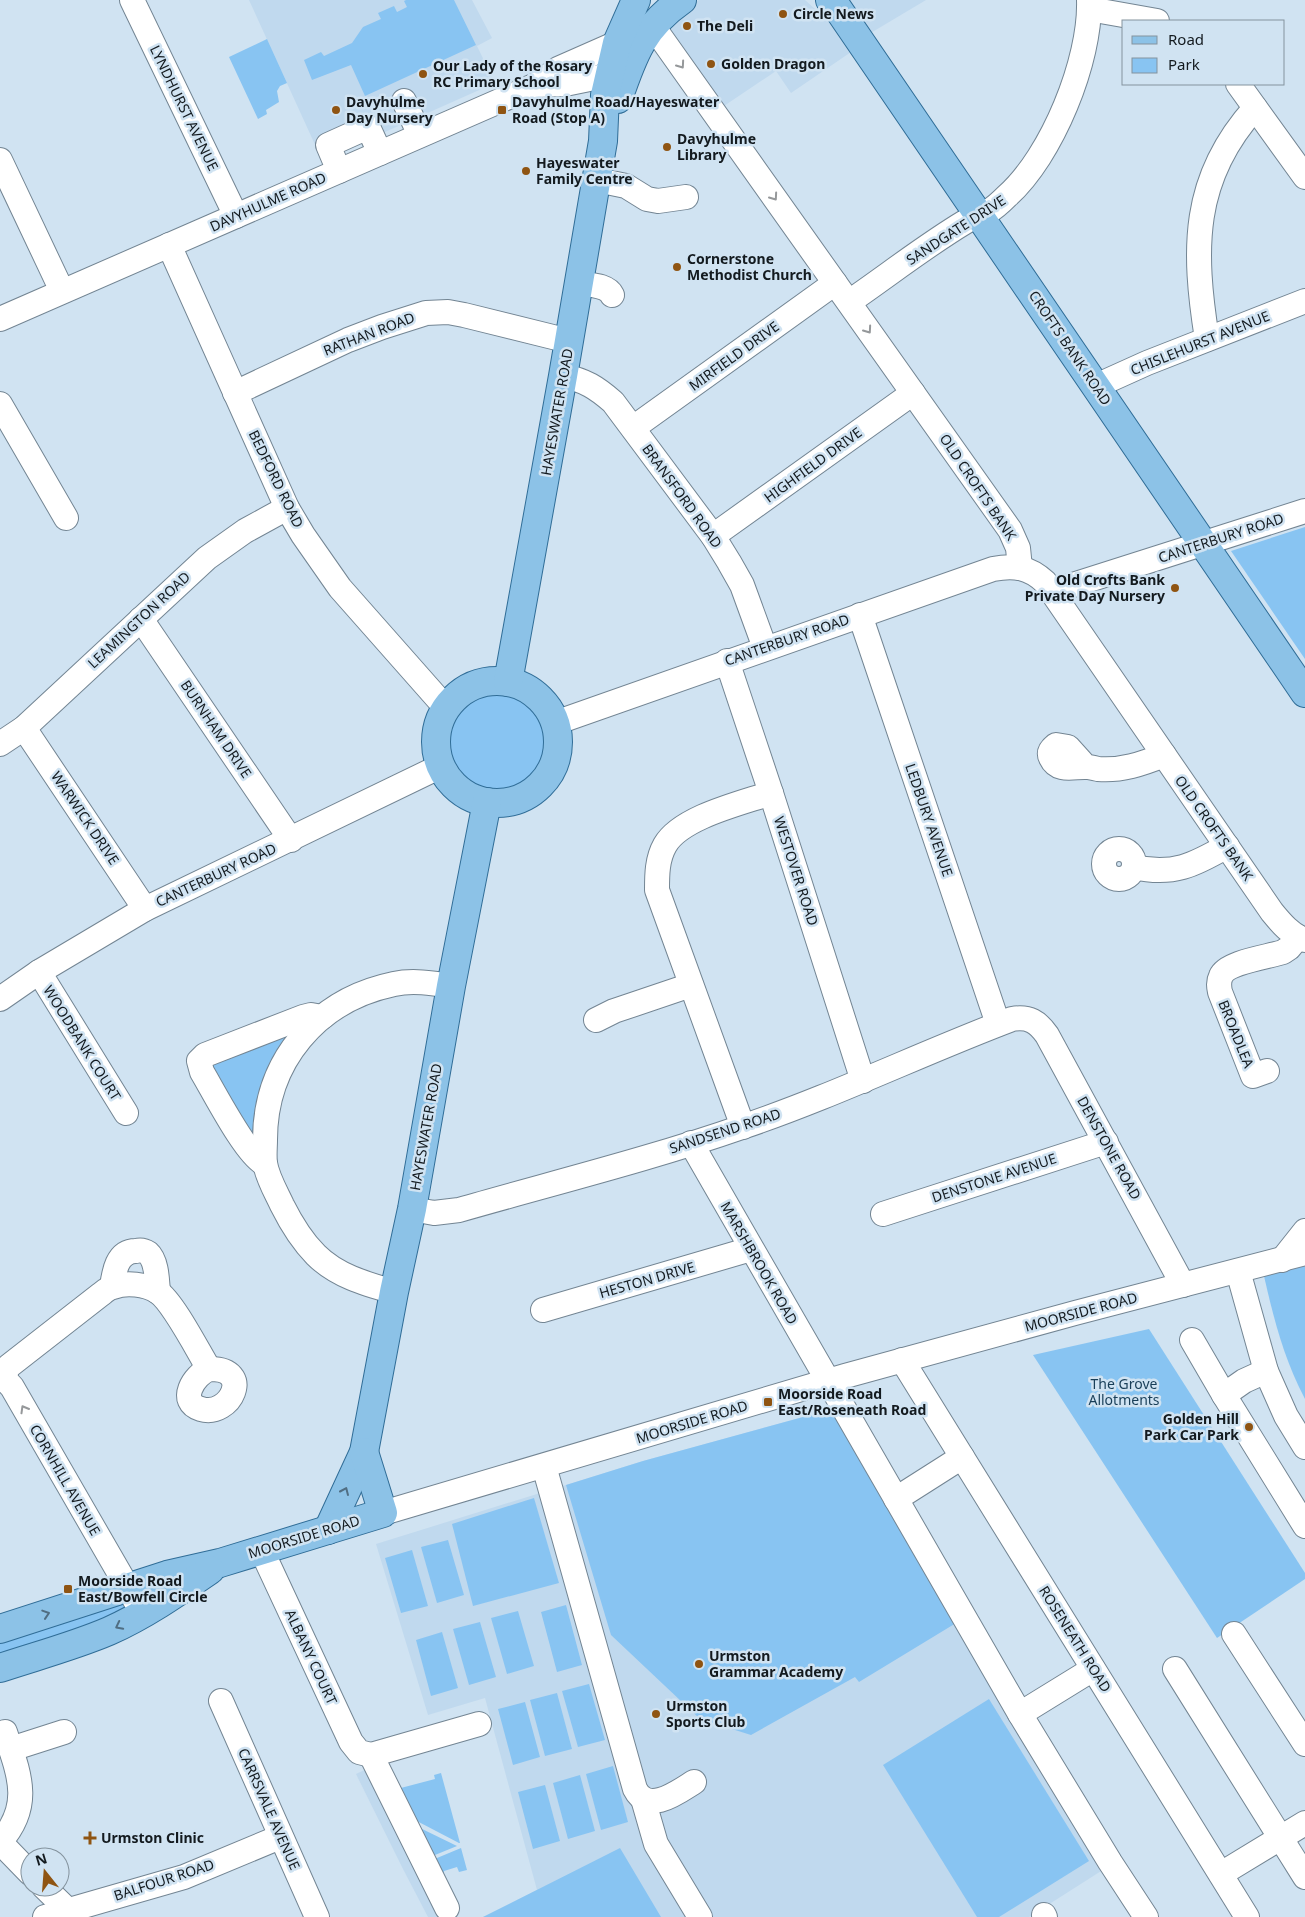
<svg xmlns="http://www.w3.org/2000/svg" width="1305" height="1917" font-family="'Noto Sans',sans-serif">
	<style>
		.built { fill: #c0d9ee }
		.green { fill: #88c4f2 }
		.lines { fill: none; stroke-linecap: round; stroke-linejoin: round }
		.minor-casing { stroke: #738593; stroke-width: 26 }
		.major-casing { stroke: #306d97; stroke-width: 30 }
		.minor { stroke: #fff; stroke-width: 24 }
		.major { stroke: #8cc2e7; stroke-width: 28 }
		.oneway { stroke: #95989a }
		.oneway2 { stroke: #506e83 }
		.poi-dot { fill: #8f5412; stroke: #d0e3f2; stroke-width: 2 }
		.labels { text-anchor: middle; stroke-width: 5; stroke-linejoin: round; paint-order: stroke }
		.poi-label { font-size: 14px; font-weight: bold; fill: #131a1f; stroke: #d0e3f2; text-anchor: start }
		.street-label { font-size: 14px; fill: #131a1f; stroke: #d0e3f2 }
		.park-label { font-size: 14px; fill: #183e58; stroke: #d0e3f2 }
	</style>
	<rect width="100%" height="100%" fill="#d0e3f2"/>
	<!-- built -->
	<g class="built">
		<path d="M249 0H472L492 38 477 46 495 83 322 160Z"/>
		<path d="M699 0H805L825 18 854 50 791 93 776 71 721 108 669 29 670 22Z"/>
		<path d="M849 0H926L869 34Z"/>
		<path d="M836 1408 1109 1866 1029 1917H483L537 1890 485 1698 428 1715 376 1544 643 1461Z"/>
		<path d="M381 1762 458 1917H428L403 1869 356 1774Z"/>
	</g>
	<!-- green -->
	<g class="green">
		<path d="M406 0H454L476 45 365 96 351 65 312 80 304 60 321 52 324 56 352 43 363 27 381 19 378 13 394 6 397 12 407 7 404 1Z"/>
		<path d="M267 39 287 83 280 86 277 91 279 102 266 110 267 114 258 119 229 57Z"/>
		<path d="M1305 527V659L1231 551Z"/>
		<circle cx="497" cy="742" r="52"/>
		<path d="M291 1029 257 1143 210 1065Z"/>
		<path d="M1305 1266V1399C1284 1359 1274 1320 1264 1276Z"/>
		<path d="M1149 1329 1305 1573V1579L1217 1638 1033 1355Z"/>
		<path d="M836 1408 961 1620 859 1682 855 1677 751 1735 700 1719 611 1635 566 1485 643 1461Z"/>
		<path d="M534 1498 559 1583 473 1606 452 1524Z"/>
		<path d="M448 1540 464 1595 437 1603 421 1547Z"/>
		<path d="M412 1550 428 1606 401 1613 385 1558Z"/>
		<path d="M122 1598 129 1609 114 1619 0 1659V1639Z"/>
		<path d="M566 1605 582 1665 557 1672 541 1612Z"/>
		<path d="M518 1611 534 1666 507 1674 491 1618Z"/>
		<path d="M480 1622 496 1677 469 1685 453 1629Z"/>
		<path d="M442 1632 458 1688 431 1696 416 1640Z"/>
		<path d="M589 1684 605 1740 578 1747 562 1691Z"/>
		<path d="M557 1693 572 1749 545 1756 530 1700Z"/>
		<path d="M989 1699 1089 1861 999 1917H977L883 1765Z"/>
		<path d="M525 1702 540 1757 513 1765 498 1709Z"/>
		<path d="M613 1766 628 1822 601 1830 586 1774Z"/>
		<path d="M441 1773 460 1843H459L413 1819 397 1789 435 1779 434 1775Z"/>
		<path d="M580 1775 595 1831 568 1839 553 1783Z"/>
		<path d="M545 1785 560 1841 533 1849 518 1792Z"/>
		<path d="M418 1827 457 1846 435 1855 430 1853Z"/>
		<path d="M461 1848 467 1870 459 1872 457 1867 444 1871V1874L440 1875 435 1862 437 1858Z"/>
		<path d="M620 1848 661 1917H483Z"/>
	</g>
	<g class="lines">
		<!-- minor casing -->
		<g class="minor-casing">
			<g id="minor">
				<path d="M132 0 236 216"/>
				<path d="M1089 9 1157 21"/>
				<path d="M652 25 1010 530 1018 548 1020 568"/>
				<path d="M1238 84 1305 177"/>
				<path d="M536 85 565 84 609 75"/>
				<path d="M404 101 420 135"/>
				<path d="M0 160 62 291"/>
				<path d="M339 171 328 145 368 127 380 153"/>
				<path d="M597 180 626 186 647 199 658 201 686 197"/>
				<path d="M169 245 287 508 303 535 340 588 446 708"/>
				<path d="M579 283C590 285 607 285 612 295"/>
				<path d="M849 302C887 276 925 246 965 222 973 217 982 215 989 211 996 207 1002 201 1007 196 1052 156 1091 60 1089 0"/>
				<path d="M0 319 536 85 558 69 617 43"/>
				<path d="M1207 339C1193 250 1191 179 1255 108"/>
				<path d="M563 376C585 380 597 388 613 402L713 536 729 562 742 585 765 648"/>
				<path d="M1096 386 1147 363 1305 301"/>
				<path d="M235 393 348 340 382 327 426 313 448 312 464 315 569 341"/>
				<path d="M0 404 66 518"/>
				<path d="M633 428 835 283"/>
				<path d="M713 536 913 393"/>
				<path d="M1051 592 1305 511"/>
				<path d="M860 615 998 1024"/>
				<path d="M141 619 291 840"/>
				<path d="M727 661 771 793 863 1081"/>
				<path d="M555 723 993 569C1014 565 1029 567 1045 582L1272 912C1281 923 1291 935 1305 940"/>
				<path d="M24 728 145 909"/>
				<path d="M0 744 24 728 207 558 245 531 287 508"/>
				<path d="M1086 767 1068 747 1056 745C1051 749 1048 752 1051 758 1058 773 1075 766 1087 767 1090 767 1094 768 1098 769 1121 771 1142 764 1164 755"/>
				<circle cx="1119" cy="864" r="15"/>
				<path d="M1134 867C1173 876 1194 865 1227 846"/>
				<path d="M39 972 126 1113"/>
				<path d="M0 999 39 972 145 909 441 766"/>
				<path d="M596 1020 614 1011 691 985"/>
				<path d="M1267 1071 1253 1076 1220 992C1219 987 1218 982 1221 976 1227 962 1268 957 1283 952L1289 948 1298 937"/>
				<path d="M743 1127 657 890C657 875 657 859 665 845 681 817 742 803 771 793"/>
				<path d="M691 1143 1020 1714 1110 1862 1146 1917"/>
				<path d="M265 1164C247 1157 214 1092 202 1072L199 1061 205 1055 303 1017 311 1015 322 1017"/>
				<path d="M412 1209 434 1213 459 1210C553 1183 650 1159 742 1127 834 1096 922 1053 1012 1019 1029 1016 1038 1022 1047 1035L1183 1285"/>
				<path d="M883 1214 1106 1142"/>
				<path d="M1282 1260 1305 1231"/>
				<path d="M1238 1271 1266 1371 1286 1416 1305 1447"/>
				<path d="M112 1287C114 1272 117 1251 136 1251 140 1250 145 1251 148 1253 157 1261 157 1281 158 1292"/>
				<path d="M394 1292C366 1284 337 1276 316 1255 301 1240 291 1223 282 1205 276 1192 267 1177 265 1163 264 1155 265 1147 265 1140 265 1061 317 1000 394 984 412 980 432 983 451 986"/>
				<path d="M543 1310 751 1249"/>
				<path d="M1192 1340 1224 1395 1305 1526"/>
				<path d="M902 1360 1247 1917"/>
				<path d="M209 1369C255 1368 230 1418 201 1409 177 1402 194 1375 209 1369Z"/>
				<path d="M0 1374 12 1387 143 1614"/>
				<path d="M3 1376 9 1366 100 1295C104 1292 108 1288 113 1287 126 1282 146 1284 158 1292 173 1302 198 1351 209 1369"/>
				<path d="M1224 1395 1244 1381 1266 1371"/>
				<path d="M544 1466 635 1789C648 1815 678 1792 694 1782"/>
				<path d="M896 1499 962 1457"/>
				<path d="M383 1513 845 1376 1075 1313 1305 1253"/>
				<path d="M261 1549 351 1742 359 1752 371 1755 479 1724"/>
				<path d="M1234 1634 1305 1744"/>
				<path d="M1175 1669 1305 1877"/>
				<path d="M221 1701 317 1917"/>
				<path d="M1020 1714 1093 1669"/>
				<path d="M11 1749 64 1732"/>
				<path d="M371 1755 447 1908"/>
				<path d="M643 1799 656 1844 700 1917"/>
				<path d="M0 1842C33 1805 19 1774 5 1732"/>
				<path d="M0 1842 30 1873"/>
				<path d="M1221 1874 1305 1823"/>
				<path d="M44 1887 75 1917"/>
				<path d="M1044 1915 1045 1917"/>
				<path d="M45 1917 184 1877 280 1837"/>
			</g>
		</g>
		<!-- major casing -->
		<g class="major-casing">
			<g id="major">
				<path d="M830 0 834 3 1305 693"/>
				<path d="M618 99C633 55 643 27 682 0"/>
				<circle cx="497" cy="742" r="61"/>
				<path d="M508 682 563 376 603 141 605 95 617 43 636 0"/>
				<path d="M328 1530 364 1452 394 1292 412 1209 451 986 487 802"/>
				<path d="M0 1629 167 1575 220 1563 383 1513 364 1452"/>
				<path d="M0 1668C36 1656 74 1646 109 1631 145 1615 178 1592 210 1570"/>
			</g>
		</g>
		<!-- minor -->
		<use href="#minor" class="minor"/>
		<!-- major -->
		<use href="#major" class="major"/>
	</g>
	<!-- one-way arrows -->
	<defs><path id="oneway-chevron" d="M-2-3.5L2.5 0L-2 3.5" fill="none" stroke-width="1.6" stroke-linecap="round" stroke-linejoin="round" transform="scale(1.25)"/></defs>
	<g class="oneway">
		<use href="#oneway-chevron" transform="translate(681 65) rotate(55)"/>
		<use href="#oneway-chevron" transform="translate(774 197) rotate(55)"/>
		<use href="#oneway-chevron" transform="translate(868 330) rotate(55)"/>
		<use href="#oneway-chevron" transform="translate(24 1409) rotate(-120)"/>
	</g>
	<g class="oneway2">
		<use href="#oneway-chevron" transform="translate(345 1491) rotate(-66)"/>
		<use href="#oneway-chevron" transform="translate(46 1614) rotate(-18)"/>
		<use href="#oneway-chevron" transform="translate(119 1626) rotate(153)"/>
	</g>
	<!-- markers -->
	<g class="poi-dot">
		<circle cx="783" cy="14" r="5"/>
		<circle cx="687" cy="26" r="5"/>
		<circle cx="711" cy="64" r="5"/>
		<circle cx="423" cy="74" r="5"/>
		<circle cx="336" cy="110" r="5"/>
		<rect x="497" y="105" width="10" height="10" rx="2.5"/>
		<circle cx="667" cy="147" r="5"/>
		<circle cx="526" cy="171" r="5"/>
		<circle cx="677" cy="267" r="5"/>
		<circle cx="1175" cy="588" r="5"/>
		<rect x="763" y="1397" width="10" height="10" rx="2.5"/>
		<circle cx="1249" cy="1427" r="5"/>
		<rect x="63" y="1584" width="10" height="10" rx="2.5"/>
		<circle cx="699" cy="1664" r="5"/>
		<circle cx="656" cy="1714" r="5"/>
		<path d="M87.5 1830.5h5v5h5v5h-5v5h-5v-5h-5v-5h5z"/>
	</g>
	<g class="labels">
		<!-- poi labels -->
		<g class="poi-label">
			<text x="793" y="19">Circle News</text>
			<text x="697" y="31">The Deli</text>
			<text x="721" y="69">Golden Dragon</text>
			<text x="433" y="71">Our Lady of the Rosary<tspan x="433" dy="16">RC Primary School</tspan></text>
			<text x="346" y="107">Davyhulme<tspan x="346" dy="16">Day Nursery</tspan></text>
			<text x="512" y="107">Davyhulme Road/Hayeswater<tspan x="512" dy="16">Road (Stop A)</tspan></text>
			<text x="677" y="144">Davyhulme<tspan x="677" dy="16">Library</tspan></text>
			<text x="536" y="168">Hayeswater<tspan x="536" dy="16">Family Centre</tspan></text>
			<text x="687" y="264">Cornerstone<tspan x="687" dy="16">Methodist Church</tspan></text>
			<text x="1165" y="585" text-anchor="end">Old Crofts Bank<tspan x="1165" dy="16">Private Day Nursery</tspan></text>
			<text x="778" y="1399">Moorside Road<tspan x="778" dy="16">East/Roseneath Road</tspan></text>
			<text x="1239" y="1424" text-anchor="end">Golden Hill<tspan x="1239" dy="16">Park Car Park</tspan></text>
			<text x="78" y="1586">Moorside Road<tspan x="78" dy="16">East/Bowfell Circle</tspan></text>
			<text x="709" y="1661">Urmston<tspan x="709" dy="16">Grammar Academy</tspan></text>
			<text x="666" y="1711">Urmston<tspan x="666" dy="16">Sports Club</tspan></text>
			<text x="101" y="1843">Urmston Clinic</text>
		</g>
		<!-- street labels -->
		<g class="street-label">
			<text transform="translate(184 108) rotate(64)" y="5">LYNDHURST AVENUE</text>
			<text transform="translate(268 202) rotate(-24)" y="5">DAVYHULME ROAD</text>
			<text transform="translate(956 230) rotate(-33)" y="5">SANDGATE DRIVE</text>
			<text transform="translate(369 334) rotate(-21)" y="5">RATHAN ROAD</text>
			<text transform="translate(1200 343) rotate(-22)" y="5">CHISLEHURST AVENUE</text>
			<text transform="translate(1070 348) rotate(56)" y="5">CROFTS BANK ROAD</text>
			<text transform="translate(734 356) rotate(-36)" y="5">MIRFIELD DRIVE</text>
			<text transform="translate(557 412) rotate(-80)" y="5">HAYESWATER ROAD</text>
			<text transform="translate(813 465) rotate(-36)" y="5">HIGHFIELD DRIVE</text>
			<text transform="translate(276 479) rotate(64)" y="5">BEDFORD ROAD</text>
			<text transform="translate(978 487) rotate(56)" y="5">OLD CROFTS BANK</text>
			<text transform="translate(682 496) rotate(54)" y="5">BRANSFORD ROAD</text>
			<text transform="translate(1221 538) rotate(-18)" y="5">CANTERBURY ROAD</text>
			<text transform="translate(139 620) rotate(-43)" y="5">LEAMINGTON ROAD</text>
			<text transform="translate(787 640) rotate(-19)" y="5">CANTERBURY ROAD</text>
			<text transform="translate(216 729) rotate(56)" y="5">BURNHAM DRIVE</text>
			<text transform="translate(85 818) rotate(56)" y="5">WARWICK DRIVE</text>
			<text transform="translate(929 820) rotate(71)" y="5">LEDBURY AVENUE</text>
			<text transform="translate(1214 828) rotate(55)" y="5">OLD CROFTS BANK</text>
			<text transform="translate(796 871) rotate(72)" y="5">WESTOVER ROAD</text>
			<text transform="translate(216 875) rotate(-25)" y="5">CANTERBURY ROAD</text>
			<text transform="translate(1236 1034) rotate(68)" y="5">BROADLEA</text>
			<text transform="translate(82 1043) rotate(58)" y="5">WOODBANK COURT</text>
			<text transform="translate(426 1127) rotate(-80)" y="5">HAYESWATER ROAD</text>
			<text transform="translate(725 1131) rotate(-18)" y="5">SANDSEND ROAD</text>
			<text transform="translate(1109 1148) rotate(61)" y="5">DENSTONE ROAD</text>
			<text transform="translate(994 1178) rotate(-18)" y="5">DENSTONE AVENUE</text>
			<text transform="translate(759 1263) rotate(60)" y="5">MARSHBROOK ROAD</text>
			<text transform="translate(647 1280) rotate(-16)" y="5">HESTON DRIVE</text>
			<text transform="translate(1081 1312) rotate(-15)" y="5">MOORSIDE ROAD</text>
			<text transform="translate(692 1422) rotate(-17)" y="5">MOORSIDE ROAD</text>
			<text transform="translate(65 1480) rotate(60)" y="5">CORNHILL AVENUE</text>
			<text transform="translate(304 1537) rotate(-17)" y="5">MOORSIDE ROAD</text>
			<text transform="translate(1075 1639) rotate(58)" y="5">ROSENEATH ROAD</text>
			<text transform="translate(311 1657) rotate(65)" y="5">ALBANY COURT</text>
			<text transform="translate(269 1809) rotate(66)" y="5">CARRSVALE AVENUE</text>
			<text transform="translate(164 1880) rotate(-18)" y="5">BALFOUR ROAD</text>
		</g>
		<!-- park labels -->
		<g class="park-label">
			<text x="1124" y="1389">The Grove<tspan x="1124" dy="16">Allotments</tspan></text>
		</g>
	</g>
	<!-- legend -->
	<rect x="1122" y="20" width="162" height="65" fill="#d0e3f2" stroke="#84939e"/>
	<rect x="1132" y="36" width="25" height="8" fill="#8cc2e7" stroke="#84939e"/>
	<text x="1168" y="45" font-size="15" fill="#131a1f">Road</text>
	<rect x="1132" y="58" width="25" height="15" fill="#88c4f2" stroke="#84939e"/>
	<text x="1168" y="70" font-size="15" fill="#131a1f">Park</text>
	<!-- north arrow -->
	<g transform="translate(45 1872) rotate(343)"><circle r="24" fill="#d0e3f2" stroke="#84939e"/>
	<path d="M0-4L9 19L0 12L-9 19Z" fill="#8f5412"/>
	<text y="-8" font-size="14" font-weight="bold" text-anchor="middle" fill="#131a1f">N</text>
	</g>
</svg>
